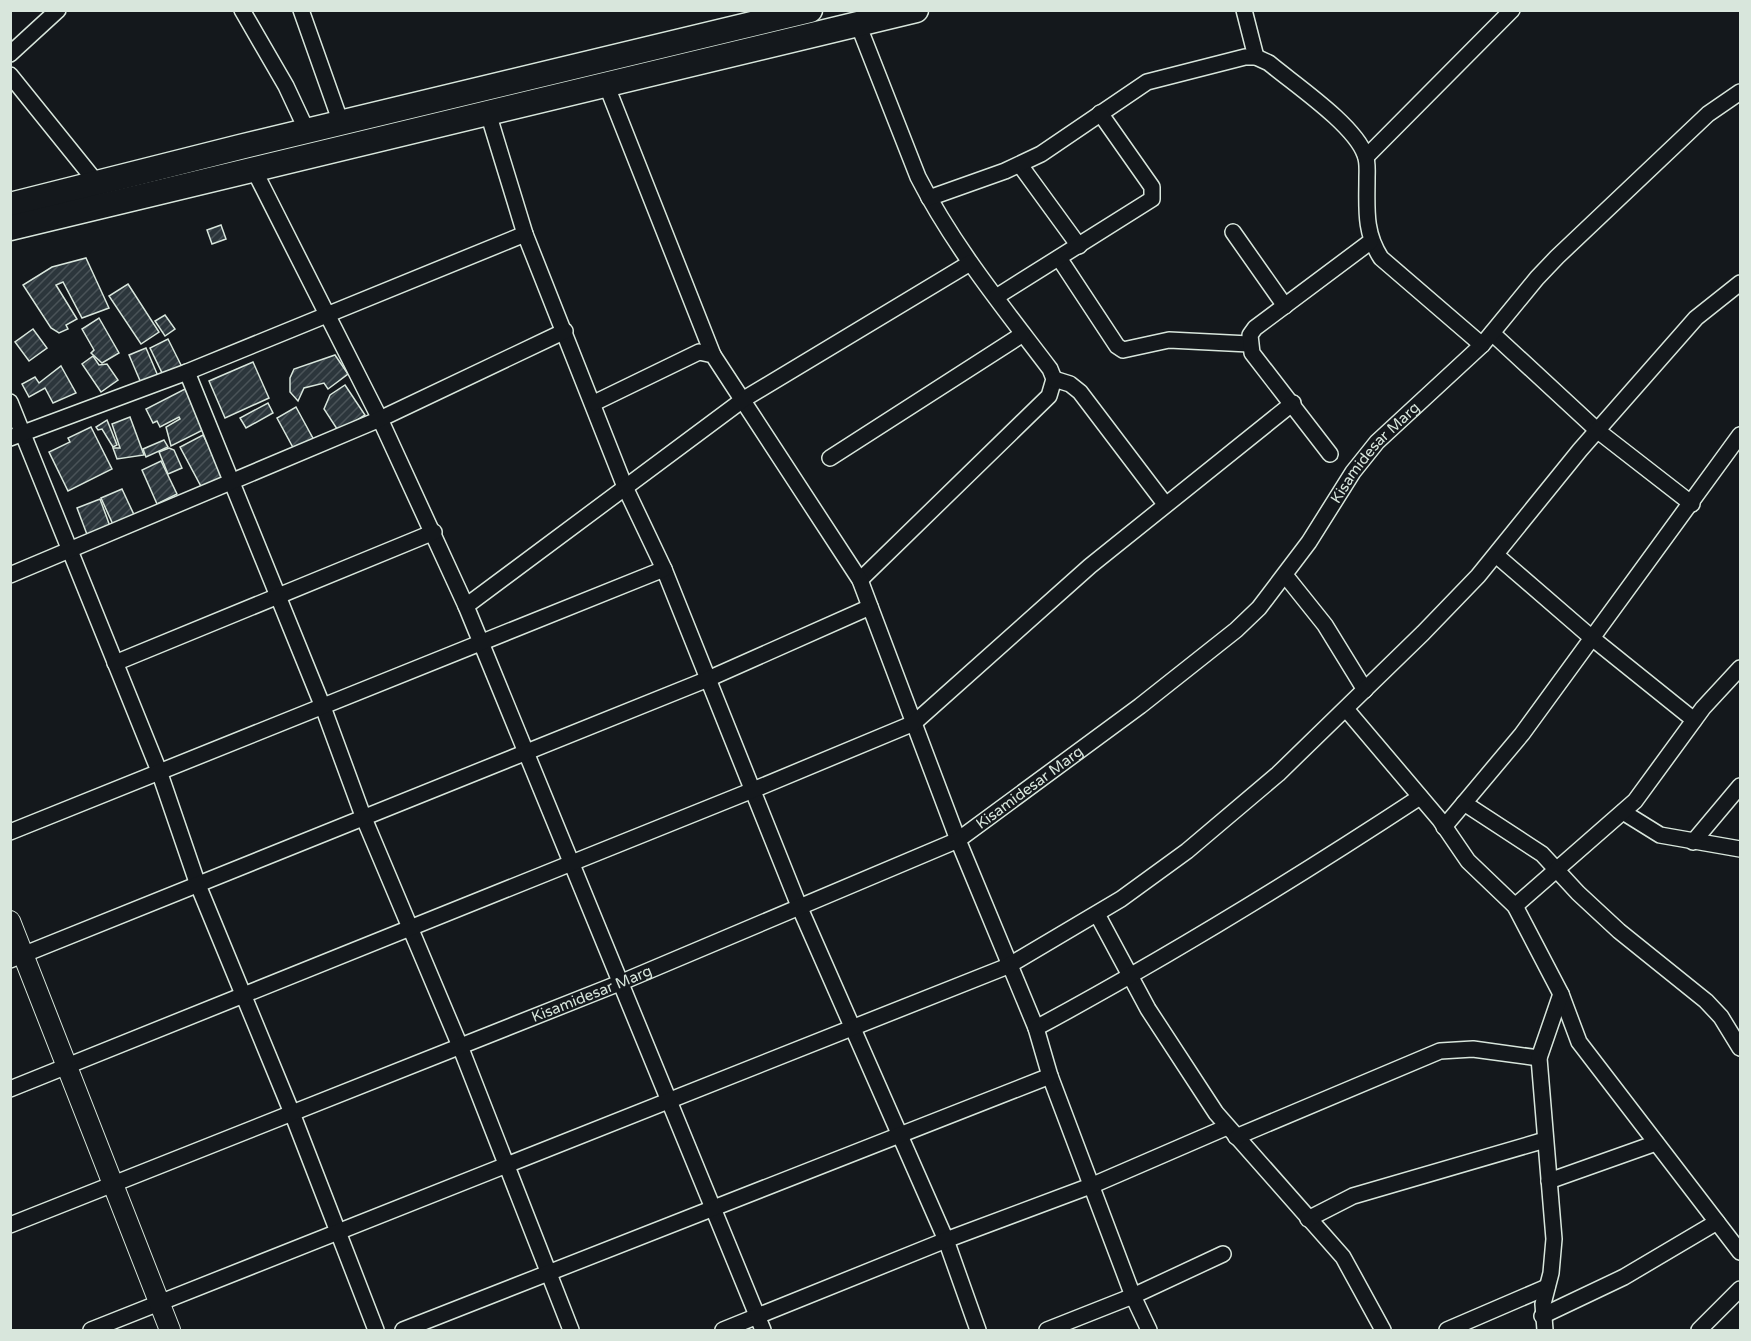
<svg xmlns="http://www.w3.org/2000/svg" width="1751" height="1341" font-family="'Varela Round',sans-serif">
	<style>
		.building { fill: url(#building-hatch); stroke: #d8e6dc; stroke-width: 1.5 }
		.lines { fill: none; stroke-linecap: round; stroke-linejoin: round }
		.minor-casing { stroke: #d8e6dc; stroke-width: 18 }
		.tertiary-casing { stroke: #d8e6dc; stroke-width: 22 }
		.primary-casing { stroke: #d8e6dc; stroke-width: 27 }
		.minor { stroke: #14181c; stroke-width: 15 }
		.tertiary { stroke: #14181c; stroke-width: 20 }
		.primary { stroke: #14181c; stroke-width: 24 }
		.labels { text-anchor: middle; stroke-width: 4.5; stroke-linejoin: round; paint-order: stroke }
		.street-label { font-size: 15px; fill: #d8e6dc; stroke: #14181c }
	</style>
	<defs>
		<pattern id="building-hatch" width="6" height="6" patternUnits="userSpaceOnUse" patternTransform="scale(1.5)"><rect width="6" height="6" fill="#2c363c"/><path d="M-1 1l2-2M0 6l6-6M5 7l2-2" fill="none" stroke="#4a5358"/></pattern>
	</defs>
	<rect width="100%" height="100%" fill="#14181c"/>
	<!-- building -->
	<g class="building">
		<path d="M221 225 226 239 212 244 207 230Z"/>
		<path d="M86 258 109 308 82 318 63 282 56 285 77 319 66 325 68 329 59 333 51 328 23 285 52 267Z"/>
		<path d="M128 284 159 332 141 344 109 296Z"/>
		<path d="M165 315 175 329 165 336 155 321Z"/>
		<path d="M99 318 119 353 102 363 91 353 94 350 82 329Z"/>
		<path d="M33 329 47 348 29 361 15 342Z"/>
		<path d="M168 339 183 369 164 377 150 348Z"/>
		<path d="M146 348 158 376 141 383 129 355Z"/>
		<path d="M335 355 348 374 328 389 324 383 304 388 298 401 290 392V378L294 369Z"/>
		<path d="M93 356 99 365 107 364 118 380 101 392 82 364Z"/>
		<path d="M253 362 269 398 225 418 209 381Z"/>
		<path d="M61 366 76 393 53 403 45 388 29 397 22 384 35 377 39 383Z"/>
		<path d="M345 385 365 415 339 432 324 409 330 395Z"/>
		<path d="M185 389 205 429 171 446 166 427 180 419 179 417 160 427 157 421 153 423 146 409Z"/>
		<path d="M268 403 273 413 246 428 240 418Z"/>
		<path d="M296 407 315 442 296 453 277 418Z"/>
		<path d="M130 417 144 455 117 459 113 448H120L112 424Z"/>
		<path d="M107 420 117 445 113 447 102 429 98 430 96 427Z"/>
		<path d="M91 427 112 469 68 491 49 452 70 442 68 438Z"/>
		<path d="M203 435 227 480 204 492 180 447Z"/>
		<path d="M164 440 168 447 146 457 143 449Z"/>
		<path d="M169 448 174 450 182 468 168 474 159 452Z"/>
		<path d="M161 461 177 494 157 504 142 470Z"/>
		<path d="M122 489 136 519 115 529 101 498Z"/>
		<path d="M100 499 111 529 88 537 77 508Z"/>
	</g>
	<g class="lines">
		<!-- minor casing -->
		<g class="minor-casing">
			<g id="minor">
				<path d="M242 10 286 86 307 131"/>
				<path d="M301 10 341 123"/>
				<path d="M1244 10 1256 57"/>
				<path d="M858 24 918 177C954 247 1003 307 1050 369L1054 379 1049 396 860 580"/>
				<path d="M10 54 58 10"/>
				<path d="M10 75 97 183"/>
				<path d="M606 84 713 355"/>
				<path d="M488 113 525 234 625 487 664 569 799 906 946 1240 978 1330"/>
				<path d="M1366 157 1512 10"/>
				<path d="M1020 165 1079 246"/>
				<path d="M254 170 380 419 466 606 763 1330"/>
				<path d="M929 198 1005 171 1041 154 1147 82 1245 57H1256L1269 63C1294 84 1355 125 1365 155 1368 162 1367 171 1367 178 1367 208 1364 232 1381 258L1482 345"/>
				<path d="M1233 232 1285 306"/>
				<path d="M1059 258 1117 346 1123 350 1169 340 1249 344"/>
				<path d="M996 297 1152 199V187L1100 113"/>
				<path d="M1492 333 1598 431 1692 504"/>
				<path d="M187 372 323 707 363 816 460 1046 571 1330"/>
				<path d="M1054 379 1070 384 1080 392 1165 504"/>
				<path d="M10 402 159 771 198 885 292 1113 376 1330"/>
				<path d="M594 403 699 352 713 355 860 580 958 840 1036 1028 1050 1076 1133 1296 1149 1330"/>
				<path d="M10 438 187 372 525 234"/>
				<path d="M1330 454 1252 353 1250 335 1255 328 1370 242"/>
				<path d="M830 458 1023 334"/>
				<path d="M1496 555 1592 638 1694 720"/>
				<path d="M10 575 380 419 565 331"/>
				<path d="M1285 575 1325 625 1365 690"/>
				<path d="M466 606 744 399 970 263"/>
				<path d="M115 663 434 532"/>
				<path d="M1346 709 1440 820 1468 861 1515 906 1561 994 1579 1042 1740 1252"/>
				<path d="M1464 803 1542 854 1578 893 1619 931 1706 1001 1721 1017 1740 1048"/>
				<path d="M1623 812 1660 835 1740 849"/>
				<path d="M1444 827 1522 734 1740 435"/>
				<path d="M10 832 664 569"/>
				<path d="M1693 842 1740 786"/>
				<path d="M1515 906 1635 801 1703 708 1740 668"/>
				<path d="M1097 914 1148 1009 1216 1113 1343 1257 1383 1330"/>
				<path d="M10 960 708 679 870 607"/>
				<path d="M1036 1028C1168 957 1295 879 1420 797"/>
				<path d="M10 1089 753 790 914 723 1090 566 1293 403"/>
				<path d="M1236 1137 1440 1051 1473 1049 1539 1058"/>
				<path d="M1549 1181 1656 1143"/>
				<path d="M1308 1219 1353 1196 1545 1140"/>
				<path id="s1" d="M10 1225 622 982 958 840 1140 706 1236 630 1259 608 1309 542 1353 472 1377 442 1482 345 1537 278 1557 257 1708 114 1740 92"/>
				<path d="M1542 1316 1624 1277 1717 1222"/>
				<path d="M91 1330 1008 966 1121 899 1187 851 1278 774 1423 633 1478 576 1580 450 1696 318 1740 283"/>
				<path d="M403 1330 1050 1076"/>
				<path d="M723 1330 946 1240 1093 1185 1227 1127"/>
				<path d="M1047 1330 1133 1296 1223 1254"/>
				<path d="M1447 1330 1547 1287"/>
				<path d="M1545 1330 1543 1304 1551 1273 1554 1239 1539 1058 1561 994"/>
				<path d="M1699 1330 1740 1289"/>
			</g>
		</g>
		<!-- tertiary casing -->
		<g class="tertiary-casing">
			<path id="tertiary" d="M10 921 170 1330"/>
		</g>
		<!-- primary casing -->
		<g class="primary-casing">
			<g id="primary">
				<path d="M10 205 240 147 810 10"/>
				<path d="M10 228 916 10"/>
			</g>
		</g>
		<!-- minor -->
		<use href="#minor" class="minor"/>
		<!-- tertiary -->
		<use href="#tertiary" class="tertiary"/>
		<!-- primary -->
		<use href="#primary" class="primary"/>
	</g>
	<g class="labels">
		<!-- street labels -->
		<g class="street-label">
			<text dy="5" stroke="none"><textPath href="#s1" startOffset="1598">Kisamidesar Marg</textPath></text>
			<text dy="5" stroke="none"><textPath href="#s1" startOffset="1112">Kisamidesar Marg</textPath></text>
			<text dy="5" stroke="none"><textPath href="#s1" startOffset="626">Kisamidesar Marg</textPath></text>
		</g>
	</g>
	<!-- border -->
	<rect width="1751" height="1341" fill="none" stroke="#d8e6dc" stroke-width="24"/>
</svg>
